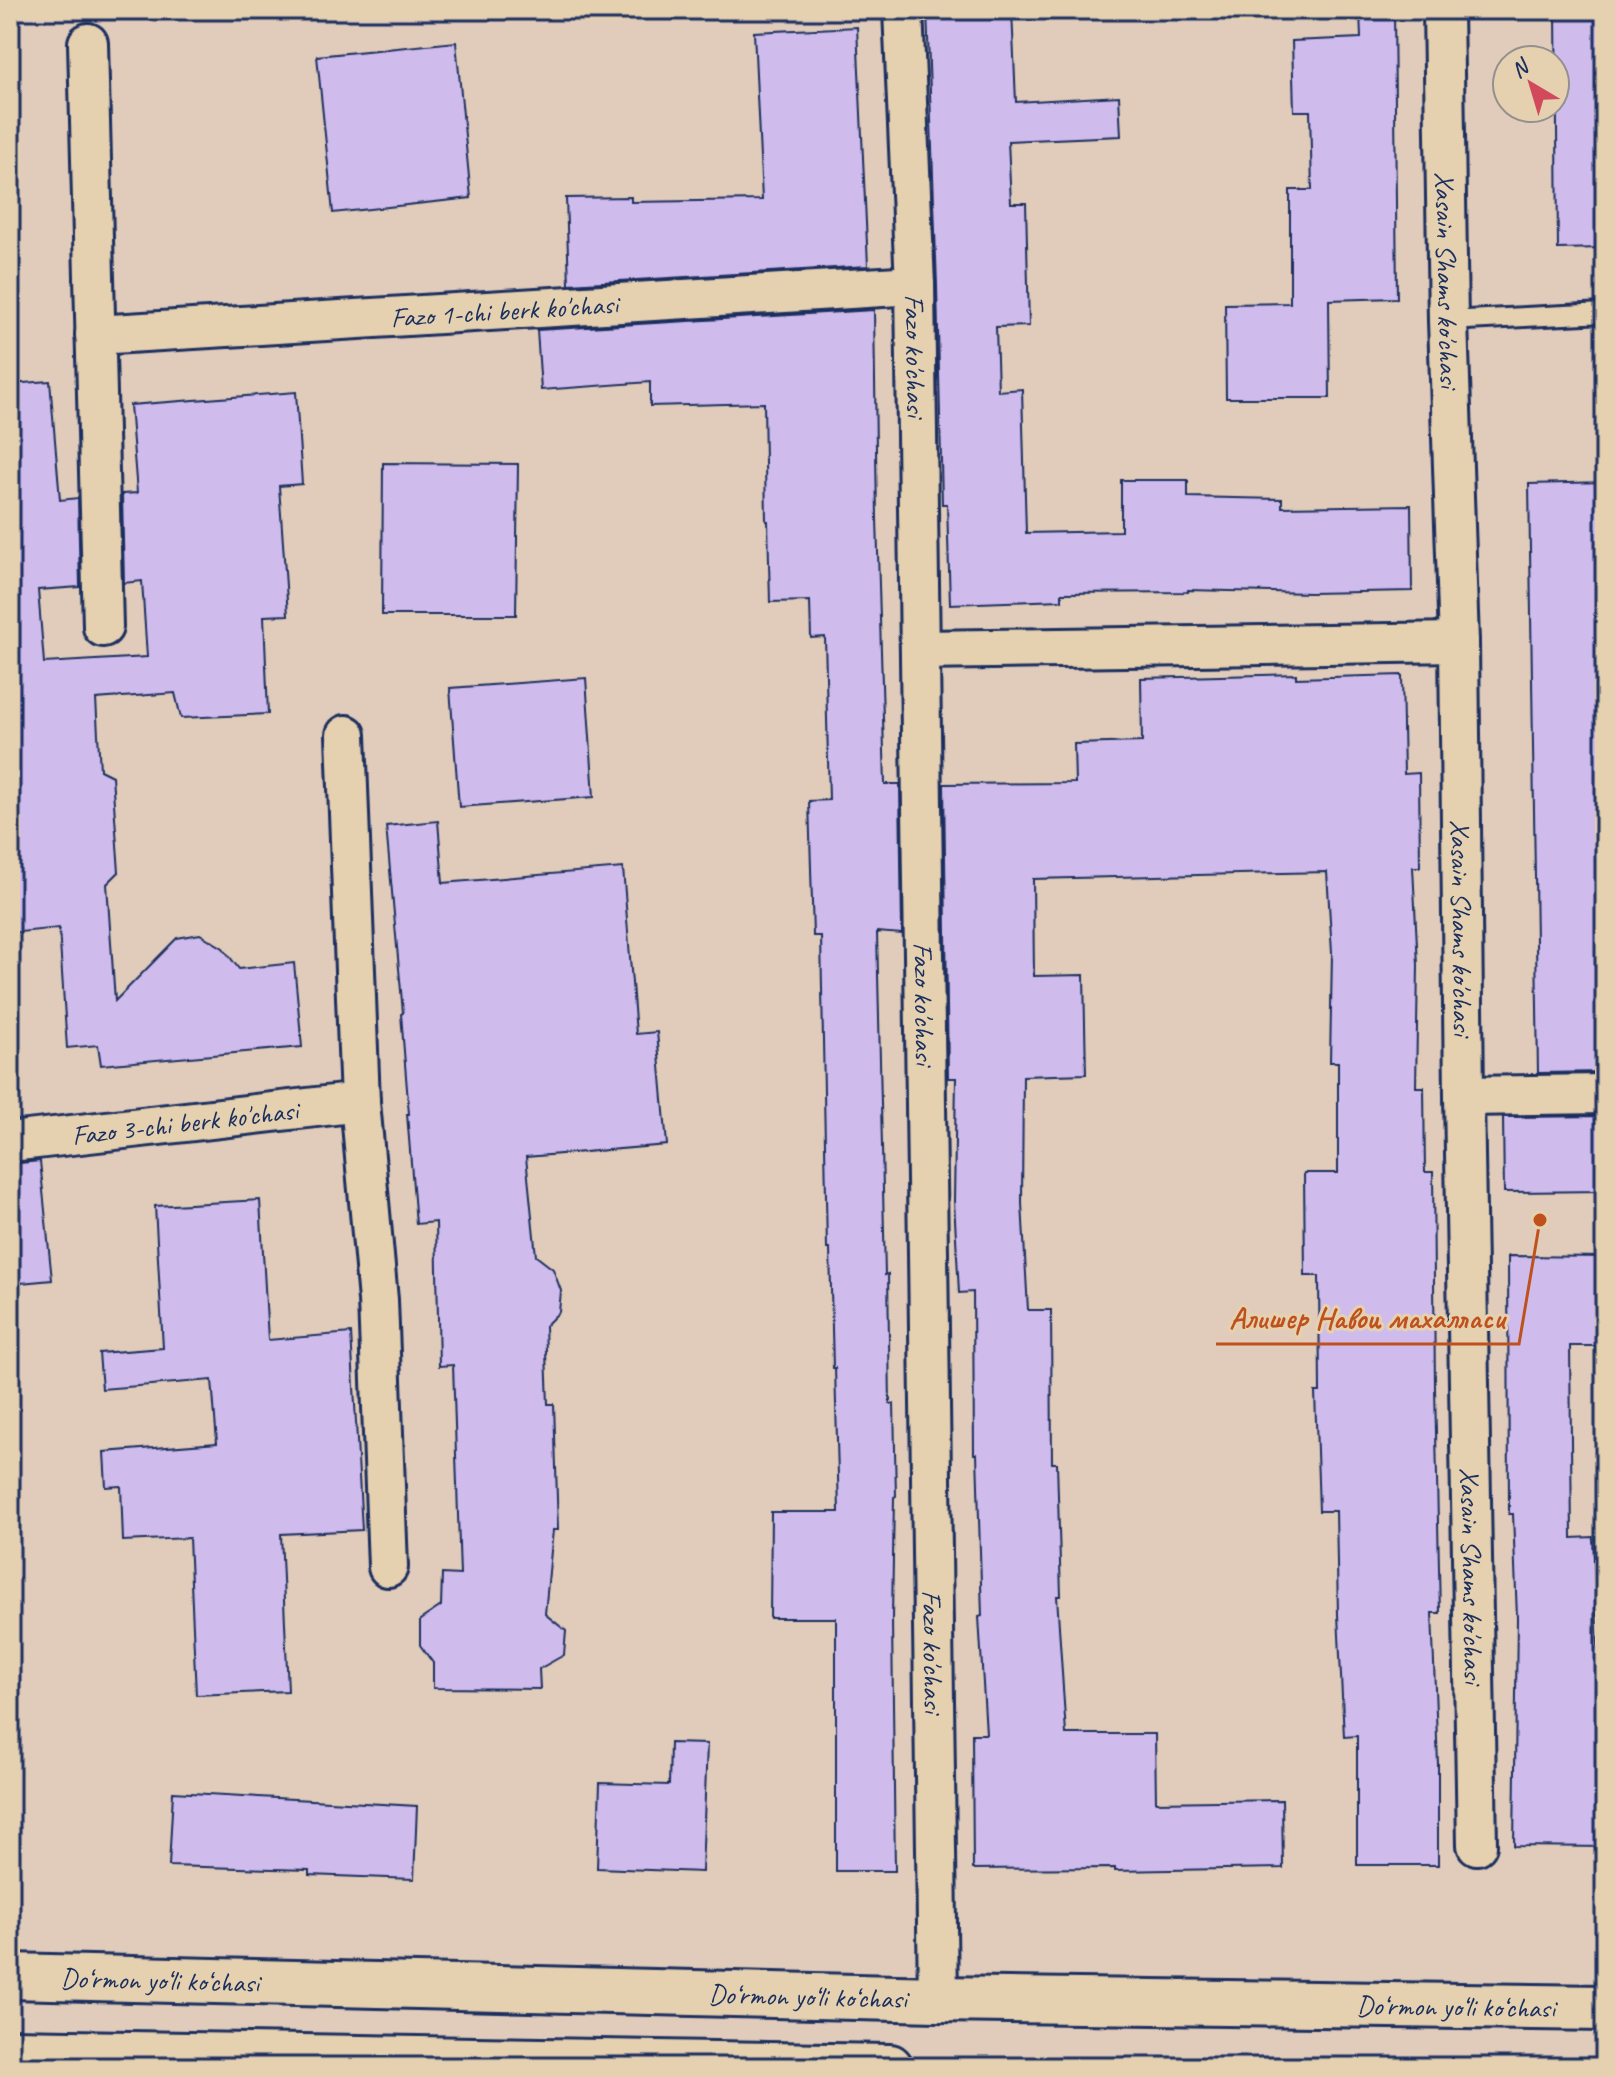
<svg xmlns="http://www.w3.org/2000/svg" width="1615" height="2077" font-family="Caveat,sans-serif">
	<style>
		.building { fill: #cfbced; stroke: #1b2f5e; stroke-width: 2 }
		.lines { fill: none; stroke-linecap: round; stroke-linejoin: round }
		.lane-casing { stroke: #1b2f5e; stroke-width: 24 }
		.street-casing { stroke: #1b2f5e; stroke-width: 44 }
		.primary-casing { stroke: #1b2f5e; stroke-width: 50 }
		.lane { stroke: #e5d0af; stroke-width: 18 }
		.street { stroke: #e5d0af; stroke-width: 38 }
		.primary { stroke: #e5d0af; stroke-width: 44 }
		.labels { text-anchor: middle; stroke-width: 6; stroke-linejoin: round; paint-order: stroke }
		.street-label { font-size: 28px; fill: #1b2f5e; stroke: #e5d0af }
		.leader { fill: none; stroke: #bf511c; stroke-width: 3 }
		.callout-dot { fill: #bf511c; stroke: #e5d0af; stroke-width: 3 }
		.callout-label { font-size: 30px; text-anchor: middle; font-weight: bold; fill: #bf511c; stroke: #e5d0af; stroke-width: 6; stroke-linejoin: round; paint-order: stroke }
	</style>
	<rect width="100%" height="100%" fill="#e1ccbb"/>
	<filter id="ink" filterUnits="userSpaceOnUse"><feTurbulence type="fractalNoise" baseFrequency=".0125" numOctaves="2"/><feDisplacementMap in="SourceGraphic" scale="16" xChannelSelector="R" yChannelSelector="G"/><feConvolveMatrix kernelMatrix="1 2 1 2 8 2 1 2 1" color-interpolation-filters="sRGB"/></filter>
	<g filter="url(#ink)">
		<!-- building -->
		<g class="building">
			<path d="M927 10H1012L1016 102 1119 96 1121 136 1008 141 1011 203H1026L1029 326 996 327 998 391 1022 389 1026 533 1121 531V480H1188V497L1282 499V507L1411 505 1412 591 1310 593 1188 590V592L1062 593V600L950 604 947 504H942L937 285Z"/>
			<path d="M1360 10H1394L1397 298 1329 300 1330 398H1226L1225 304 1290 303V190H1312L1310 111H1294L1292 41 1361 38Z"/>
			<path d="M1556 10H1605V248L1558 249Z"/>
			<path d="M857 27 868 266 569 284 566 198 631 197V202L762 200 754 32Z"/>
			<path d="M456 42 471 198 333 213 317 56Z"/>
			<path d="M874 310 877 519 885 784H900L902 934 877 932 885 1275 888 1274 890 1404H894L896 1496 894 1497 892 1619 895 1871H836V1618H770L771 1512H839L835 1368H833L830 1249H827L821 936H813L809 801 829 800 825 637 811 638 810 601 770 602 768 521H766L764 403 650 406V382L541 390 537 330Z"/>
			<path d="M50 381 60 500 78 498 80 587 38 590 44 663 147 657 142 581 124 583 122 494 137 493 130 405 296 392 302 484 279 486 288 615 264 616 268 714 181 718 175 693 96 699 100 770 112 776 119 872 107 884 115 1001 177 938 200 934 223 948 239 969 294 963 302 1047 101 1065 98 1045 67 1048 59 928 10 933V384Z"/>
			<path d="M383 463 518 464 516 615H382Z"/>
			<path d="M1605 482V1072L1538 1073 1529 484Z"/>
			<path d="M1296 674V678L1402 675 1404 774 1419 773 1420 867H1413L1418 965 1416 1087H1424L1425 1172H1433L1435 1388 1440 1613H1432L1438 1764V1865H1357V1736L1344 1737 1338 1615 1336 1511H1319L1315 1392H1320L1319 1276H1305L1304 1173H1338V1062H1330L1332 953 1327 872 1033 879 1034 976 1084 975 1086 1074 1023 1076 1022 1203 1028 1310H1051L1052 1463H1057L1061 1596H1057L1066 1734H1155L1156 1802 1282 1800 1283 1868 1115 1871V1868L973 1869 972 1734H986L979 1617 982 1616 977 1454H974L973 1292 959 1293 954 1201 956 1078H948L944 784 1075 783 1074 744 1142 742 1141 678Z"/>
			<path d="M586 678 594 797 459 807 450 688Z"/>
			<path d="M438 821 443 883 623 868 636 1034 657 1032 667 1145 526 1157 536 1256 553 1269 561 1291 559 1312 545 1326 548 1404H554L558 1530H553L545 1614 566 1631 564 1655 539 1669 540 1689 433 1688V1663L420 1645V1620L441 1606 442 1574 460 1575 453 1365 439 1366 436 1222 416 1224 407 1114H409L401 1014 403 1013 386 826Z"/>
			<path d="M1605 1116V1191L1504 1192 1503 1117Z"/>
			<path d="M40 1161 52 1280 10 1284V1164Z"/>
			<path d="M260 1200 268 1340 351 1333 362 1530 281 1534 288 1691 196 1695 189 1538 123 1541 121 1486 106 1487 104 1452 217 1443 212 1380 102 1389 99 1353 163 1348 155 1206Z"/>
			<path d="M1508 1256 1605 1257V1346H1570L1572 1538 1593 1537 1598 1650H1605V1847L1514 1846 1517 1618 1513 1514H1509Z"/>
			<path d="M670 1743 707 1744 702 1872 597 1868 600 1783 669 1785Z"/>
			<path d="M173 1792 417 1806 414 1879 309 1875V1870L169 1866Z"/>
		</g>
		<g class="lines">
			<!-- lane casing -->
			<g class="lane-casing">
				<path id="lane" d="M1448 321 1605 313"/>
			</g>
			<!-- street casing -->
			<g class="street-casing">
				<g id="street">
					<path id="s1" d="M903 10 915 285 938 1999"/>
					<path id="s2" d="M1443 10 1448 321 1459 642 1464 1096 1477 1845"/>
					<path d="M88 43 103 627"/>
					<path id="s3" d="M95 335 915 285"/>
					<path d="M920 650 1459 642"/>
					<path d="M346 735 360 1102 378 1300 388 1567"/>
					<path d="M1464 1096 1605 1094"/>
					<path id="s4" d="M10 1142 360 1102"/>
				</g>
			</g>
			<!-- primary casing -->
			<g class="primary-casing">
				<g id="primary">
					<path id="s5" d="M10 1976 938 1999 1605 2008"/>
					<path d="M10 2052 890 2067"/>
				</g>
			</g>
			<!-- lane -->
			<use href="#lane" class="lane"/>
			<!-- street -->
			<use href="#street" class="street"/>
			<!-- primary -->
			<use href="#primary" class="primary"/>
		</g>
	</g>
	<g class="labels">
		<!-- street labels -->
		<g class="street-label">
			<text dy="10" stroke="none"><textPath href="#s2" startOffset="270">Xasain Shams ko'chasi</textPath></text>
			<text dy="10" stroke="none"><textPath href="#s3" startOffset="410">Fazo 1-chi berk ko'chasi</textPath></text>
			<text dy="10" stroke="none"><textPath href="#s1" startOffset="346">Fazo ko'chasi</textPath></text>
			<text dy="10" stroke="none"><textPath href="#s2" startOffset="918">Xasain Shams ko'chasi</textPath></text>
			<text dy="10" stroke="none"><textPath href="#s1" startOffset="994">Fazo ko'chasi</textPath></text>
			<text dy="10" stroke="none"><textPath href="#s4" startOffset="176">Fazo 3-chi berk ko'chasi</textPath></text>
			<text dy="10" stroke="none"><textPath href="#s2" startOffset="1566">Xasain Shams ko'chasi</textPath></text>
			<text dy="10" stroke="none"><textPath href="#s1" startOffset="1642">Fazo ko'chasi</textPath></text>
			<text dy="10" stroke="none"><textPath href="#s5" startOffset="150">Do‘rmon yo‘li ko‘chasi</textPath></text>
			<text dy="10" stroke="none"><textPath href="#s5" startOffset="798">Do‘rmon yo‘li ko‘chasi</textPath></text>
			<text dy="10" stroke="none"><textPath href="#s5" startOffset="1446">Do‘rmon yo‘li ko‘chasi</textPath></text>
		</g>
	</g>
	<!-- callouts -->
	<path class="leader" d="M1540 1220L1519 1344H1216"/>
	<circle class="callout-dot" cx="1540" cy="1220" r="8"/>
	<g class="callout-label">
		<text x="1367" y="1328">Алишер Навои махалласи</text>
	</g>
	<!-- margin -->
	<rect width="1615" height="2077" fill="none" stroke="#e5d0af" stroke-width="40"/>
	<rect x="20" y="20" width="1575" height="2037" fill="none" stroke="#1b2f5e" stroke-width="3" filter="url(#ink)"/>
	<!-- north arrow -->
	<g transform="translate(1531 84) rotate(322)"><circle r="38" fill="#e5d0af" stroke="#94908f" stroke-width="2"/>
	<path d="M0-6L14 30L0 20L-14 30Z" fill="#d1495b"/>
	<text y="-12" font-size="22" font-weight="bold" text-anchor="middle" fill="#1b2f5e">N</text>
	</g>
</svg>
